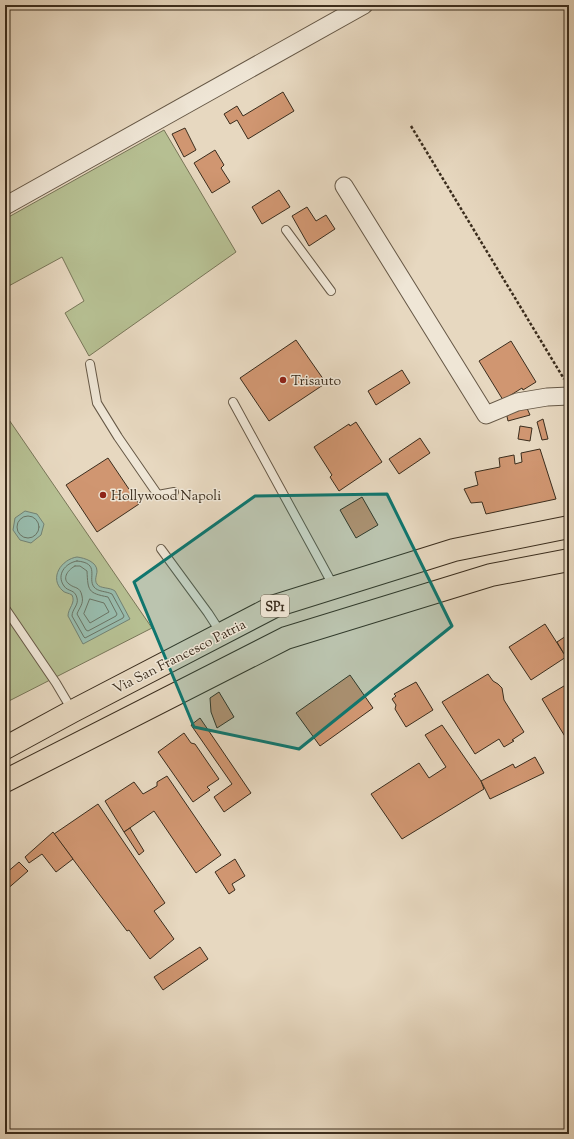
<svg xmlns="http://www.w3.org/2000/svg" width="574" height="1139" font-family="'Sorts Mill Goudy',serif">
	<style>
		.green { fill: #b6bf92; stroke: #787658 }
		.water { fill: #98bbac; stroke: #738273 }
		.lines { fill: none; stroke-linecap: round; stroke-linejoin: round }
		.shore { stroke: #6a7464; stroke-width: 1 }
		.building { fill: #d09671; stroke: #3b2d1d }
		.service-casing { stroke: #665846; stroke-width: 10 }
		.minor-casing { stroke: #665846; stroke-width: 19 }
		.primary-casing { stroke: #3b2d1d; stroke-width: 24 }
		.path { stroke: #3b2d1d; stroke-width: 2.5; stroke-dasharray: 3 2; stroke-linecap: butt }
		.service { stroke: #efe6d6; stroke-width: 8 }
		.minor { stroke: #efe6d6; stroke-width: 17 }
		.primary { stroke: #e7d8c0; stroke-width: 22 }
		.marked { fill: #0f766e; fill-opacity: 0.2; stroke: #0f766e; stroke-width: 3; stroke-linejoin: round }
		.poi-dot { fill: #8f2418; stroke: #efe6d6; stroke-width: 1.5 }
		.labels { text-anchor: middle; stroke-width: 3; stroke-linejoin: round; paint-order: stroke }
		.shield { fill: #efe6d6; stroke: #716454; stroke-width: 1 }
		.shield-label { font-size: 13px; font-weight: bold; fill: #3b2d1d }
		.poi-label { font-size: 14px; fill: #3b2d1d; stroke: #efe6d6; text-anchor: start }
		.street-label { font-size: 14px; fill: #3b2d1d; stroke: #efe6d6 }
	</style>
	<rect width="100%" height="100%" fill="#e7d8c0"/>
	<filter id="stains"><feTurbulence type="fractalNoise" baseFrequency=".005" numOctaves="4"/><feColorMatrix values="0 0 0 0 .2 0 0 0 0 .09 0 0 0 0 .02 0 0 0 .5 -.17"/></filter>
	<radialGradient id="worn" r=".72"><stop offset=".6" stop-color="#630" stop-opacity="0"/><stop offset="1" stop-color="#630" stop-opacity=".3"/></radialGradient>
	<!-- green -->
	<g class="green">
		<path d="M164 130 236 252 89 356 65 313 84 301 62 257 5 288V219Z"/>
		<path d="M5 414 152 628 5 703Z"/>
	</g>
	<!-- water -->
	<g class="water">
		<path d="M25 511 37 514 44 524 41 535 31 543 20 540 13 530 15 518Z"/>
		<path d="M77 557C85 558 97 562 97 571 97 575 94 580 97 584 100 589 110 587 115 591L130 619 83 644 68 616C68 608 76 603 72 595 69 593 65 593 63 591 48 578 62 559 77 557Z"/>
	</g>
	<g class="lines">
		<!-- shore -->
		<g class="shore">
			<circle cx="28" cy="527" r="11"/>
			<path d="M77 561C101 563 87 578 94 587 98 592 106 591 112 594L124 616 123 618 85 638 84 637 72 616C72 609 79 605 77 598 75 589 68 592 64 586 56 575 65 563 77 561Z"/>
			<path d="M75 566H80L87 571C88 591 88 593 108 597L117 614 116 616 88 631 86 630 77 614C79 608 84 604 82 596 80 586 75 589 69 584 61 578 69 569 75 566Z"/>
			<path d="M90 599 104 603 109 612 90 623 84 614Z"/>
		</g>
	</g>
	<!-- building -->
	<g class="building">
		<path d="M283 92 294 111 248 139 237 120 230 124 224 114 237 106 243 116Z"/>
		<path d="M185 128 196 150 184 157 172 134Z"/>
		<path d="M215 150 224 165 221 168 230 182 212 193 194 163Z"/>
		<path d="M279 190 290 207 262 224 252 207Z"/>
		<path d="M307 207 316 221 326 215 335 229 309 246 292 216Z"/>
		<path d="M296 340 326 383 269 421 240 378Z"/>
		<path d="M511 341 536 382 523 390 522 388 503 400 479 361Z"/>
		<path d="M402 370 410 383 376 405 368 391Z"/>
		<path d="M526 406 530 415 508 421 506 412Z"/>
		<path d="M543 419 548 439 542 440 537 422Z"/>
		<path d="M356 422 382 462 339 491 330 477 332 475 314 447 349 424 350 426Z"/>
		<path d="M520 426 532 428 530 441 518 439Z"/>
		<path d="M420 438 430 453 399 474 389 459Z"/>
		<path d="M540 449 556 499 486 514 482 502 471 503 464 489 478 485 475 472 500 467 499 458 514 455 515 464 522 462 521 453Z"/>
		<path d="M108 458 139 504 97 532 66 485Z"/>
		<path d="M362 497 378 525 356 538 340 510Z"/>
		<path d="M545 624 566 657 531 680 509 647Z"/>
		<path d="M569 634V662L557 642Z"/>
		<path d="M488 674 493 681 498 684 502 688 504 700 524 732 512 740 514 741 504 747 499 739 475 754 442 702Z"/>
		<path d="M350 675 373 708 320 746 296 713Z"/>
		<path d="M416 682 433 710 406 727 395 709 396 705 392 699 396 696 394 694Z"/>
		<path d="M569 683V743L542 699Z"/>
		<path d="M219 692 234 717 217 728 211 712 210 698Z"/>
		<path d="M200 718 251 793 224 812 214 797 232 784 191 725Z"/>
		<path d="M442 725 481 781 484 789 402 839 371 794 419 763 429 778 446 767 425 735Z"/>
		<path d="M184 733 191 743 195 744 219 779 207 787 210 790 193 802 158 752Z"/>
		<path d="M535 757 544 773 490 799 481 781 513 764 515 768Z"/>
		<path d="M167 776 221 855 196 873 154 811 124 832 105 801 134 782 143 794 157 786V782Z"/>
		<path d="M98 804 165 903 154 911 174 939 150 959 129 930 127 931 54 834Z"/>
		<path d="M130 828 144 851 139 855 124 832Z"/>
		<path d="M53 832 73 859 56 872 42 854 29 863 25 857Z"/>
		<path d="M235 859 245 876 232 884 235 890 229 894 215 872Z"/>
		<path d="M19 862 28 871 5 891V874Z"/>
		<path d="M200 947 208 959 163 990 154 977Z"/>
	</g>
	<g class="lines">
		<!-- service casing -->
		<g class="service-casing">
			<g id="service">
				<path d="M286 230 331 291"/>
				<path d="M90 364 97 403 118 437 158 495 174 492"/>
				<path d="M233 402 321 563 334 587"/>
				<path d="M161 549 208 613 221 633"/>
				<path d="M5 608 56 683 72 710"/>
			</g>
		</g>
		<!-- minor casing -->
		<g class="minor-casing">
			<g id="minor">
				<path d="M344 186 486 415 517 402 547 397 569 396"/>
				<path d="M5 206 364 5"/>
			</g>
		</g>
		<!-- primary casing -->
		<g class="primary-casing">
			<g id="primary">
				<path d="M5 748 73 711 275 606 454 550 569 527"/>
				<path d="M5 781 286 638 491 575 569 560"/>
			</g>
		</g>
		<!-- path -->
		<path class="path" d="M411 126 564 379"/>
		<!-- service -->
		<use href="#service" class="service"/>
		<!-- minor -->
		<use href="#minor" class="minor"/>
		<!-- primary -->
		<use href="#primary" class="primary"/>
	</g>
	<!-- marked area -->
	<path class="marked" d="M387 494 452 626 299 749 194 727 134 582 255 496Z"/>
	<!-- markers -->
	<g class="poi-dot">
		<circle cx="283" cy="380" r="4"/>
		<circle cx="103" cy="495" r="4"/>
	</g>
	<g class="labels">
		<!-- shield labels -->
		<rect class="shield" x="261" y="595" width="28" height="22" rx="3"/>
		<g class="shield-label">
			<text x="275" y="611">SP1</text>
		</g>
		<!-- poi labels -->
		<g class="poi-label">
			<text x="291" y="385">Trisauto</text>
			<text x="111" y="500">Hollywood Napoli</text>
		</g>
		<!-- street labels -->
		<g class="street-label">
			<text transform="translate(179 656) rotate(-27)" y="5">Via San Francesco Patria</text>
		</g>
	</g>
	<!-- margin -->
	<rect width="574" height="1139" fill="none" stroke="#e7d8c0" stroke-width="20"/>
	<rect x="6" y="6" width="562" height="1127" fill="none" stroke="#3b2d1d" stroke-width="2"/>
	<rect x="10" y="10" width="554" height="1119" fill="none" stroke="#3b2d1d"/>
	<rect width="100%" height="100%" filter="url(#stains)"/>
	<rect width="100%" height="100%" fill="url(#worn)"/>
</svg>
